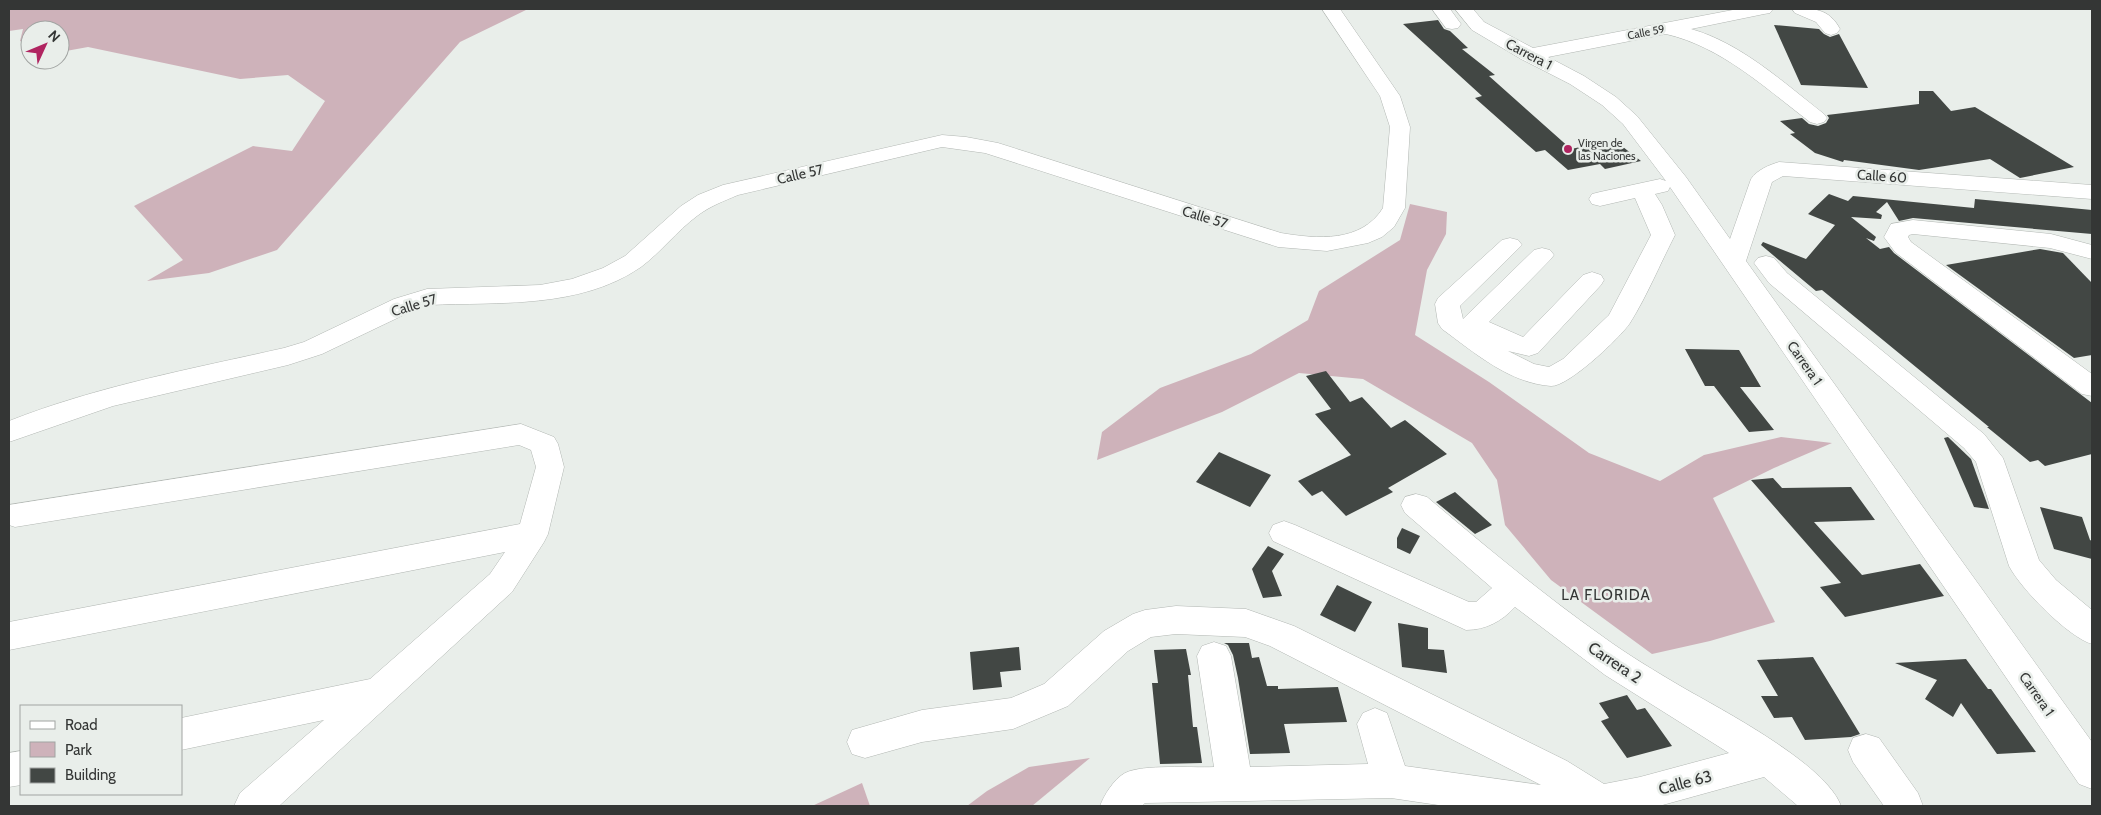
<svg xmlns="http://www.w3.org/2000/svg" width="2101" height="815" font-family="Cabin,sans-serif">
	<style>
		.green { fill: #ceb2ba }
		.building { fill: #424744 }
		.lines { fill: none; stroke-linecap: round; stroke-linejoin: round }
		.minor-casing { stroke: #b2b7b3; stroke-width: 1 }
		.minor { fill: #fff; fill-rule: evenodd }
		.poi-dot { fill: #b02460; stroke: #e9eeea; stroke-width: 2 }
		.labels { text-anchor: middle; stroke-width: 5; stroke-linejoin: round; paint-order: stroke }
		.far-street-label { font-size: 11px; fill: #343635; stroke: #e9eeea }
		.far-poi-label { font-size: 11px; fill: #343635; stroke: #e9eeea; text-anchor: start }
		.street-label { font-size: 14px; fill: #343635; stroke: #e9eeea }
		.neighbourhood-label { font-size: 15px; letter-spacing: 1px; fill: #343635; stroke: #e9eeea }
		.near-street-label { font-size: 16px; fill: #343635; stroke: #e9eeea }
	</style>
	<rect width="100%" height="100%" fill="#e9eeea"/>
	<!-- green -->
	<g class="green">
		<path d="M9 9H528L460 42 277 250 209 273 147 281 183 260 134 206 253 146 292 151 325 101 288 75 240 79 88 47 66 51 60 50V30H30V44L20 41 23 29 9 31Z"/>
		<path d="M1410 204 1447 212 1446 234 1427 270 1415 335 1489 382 1589 453 1660 481 1704 455 1781 437 1832 443 1774 468 1713 498 1775 622 1710 641 1652 654 1551 580 1505 525 1497 480 1472 443 1363 379 1299 373 1222 412 1097 460 1102 432 1160 388 1251 354 1308 320 1319 291 1400 240Z"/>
		<path d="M1090 758 1032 806H967L987 791 1029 767Z"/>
		<path d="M862 783 870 806H812Z"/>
	</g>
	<!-- building -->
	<g class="building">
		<path d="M1438 20 1444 29 1450 31 1468 48 1462 49 1495 75 1489 76 1571 149 1614 140 1641 161 1605 169 1600 164 1568 170 1545 150 1536 152 1475 98 1482 96 1403 24Z"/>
		<path d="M1774 25 1819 29 1824 34 1830 37 1839 34 1868 88 1801 85Z"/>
		<path d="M1919 91H1933L1951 111 1975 107 2074 167 2020 178 1990 159 1919 170 1844 160 1843 162 1815 153 1790 134 1795 133 1780 121 1802 118 1809 124 1818 126 1826 123 1829 118 1827 115 1919 104Z"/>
		<path d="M1829 194 1848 201 1853 196 1974 208 1975 199 2092 210V234L1913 218 1899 221 1887 202 1876 212 1882 215 1881 219 1851 217 1876 237 1874 241 1866 238 1880 249 1889 247 1894 253 2092 403V454L2045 466 2038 460 2030 462 1987 427H1989L1822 290 1816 291 1761 245 1763 242 1806 259 1835 225 1808 214Z"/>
		<path d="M2040 249 2063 253 2092 283V355L2074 358 1946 265Z"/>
		<path d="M1685 349 1739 350 1761 387H1740L1774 430 1749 432 1714 386H1705Z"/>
		<path d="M1326 371 1350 402 1362 397 1391 428 1405 420 1447 454 1388 488 1393 492 1346 516 1322 491 1312 496 1298 481 1351 455 1315 414 1331 409 1306 376Z"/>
		<path d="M1948 437 1971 459 1989 509 1974 507 1944 438Z"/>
		<path d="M1219 452 1271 475 1250 507 1196 482Z"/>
		<path d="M1773 478 1782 488 1851 487 1875 520 1814 522 1862 575 1920 564 1944 596 1845 617 1820 587 1841 583 1751 480Z"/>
		<path d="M1455 492 1492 525 1475 534 1436 502Z"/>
		<path d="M2040 507 2082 517 2090 540 2092 541V559L2054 549Z"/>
		<path d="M1402 528 1420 536 1410 554 1397 548V538Z"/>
		<path d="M1268 546 1284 554 1272 571 1282 596 1263 598 1252 569Z"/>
		<path d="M1337 585 1372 602 1355 632 1320 615Z"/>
		<path d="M1398 623 1428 628V649L1444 650 1447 673 1402 667Z"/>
		<path d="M1224 643H1249L1252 658 1259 657 1267 686H1278V689L1338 687 1347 722 1284 724 1290 753 1250 754 1238 678 1233 655 1228 645Z"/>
		<path d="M1019 647 1021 670 1000 672 1002 687 973 690 970 652Z"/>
		<path d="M1186 649 1191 675H1188L1193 727H1197L1202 763 1160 764 1152 683H1158L1154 650Z"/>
		<path d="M1813 657 1860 734 1851 737 1805 740 1792 717 1774 718 1761 696H1778L1757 660Z"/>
		<path d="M1966 659 1988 689H1991L2036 752 1997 754 1961 703 1953 717 1925 699 1937 680 1895 663Z"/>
		<path d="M1627 695 1637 710 1645 708 1672 746 1627 758 1601 721 1609 718 1599 703Z"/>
	</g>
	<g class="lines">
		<!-- minor casing -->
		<g class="minor-casing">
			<g id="minor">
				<path d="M1322 9H1340L1400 96 1410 127 1405 208 1394 227 1382 237 1368 243 1327 251 1278 247 985 153 942 147 738 195C724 201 710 206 697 216 677 231 661 252 641 267 580 309 499 302 429 305L412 311 322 354 288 365 113 406 9 442V421C98 386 191 369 284 348L304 342 394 299 427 289 540 285 572 279 603 268 625 256 681 206 698 195 723 185 942 135 966 137 998 143 1281 233C1317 239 1361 243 1383 208L1390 127 1380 96Z"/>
				<path d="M1432 9H1450L1461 24 1458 28 1452 29 1446 28Z"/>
				<path d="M1455 9H1473L1484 22 1533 48 1738 9H1773L1770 13 1764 14 1691 29C1741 43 1784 83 1824 114L1827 118 1824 122 1817 124 1810 122C1765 88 1722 47 1666 34L1548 57 1584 76 1616 97 1637 116 1686 177 1730 239 1751 179C1757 170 1769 165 1779 162L2092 185V199L1783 176 1772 182 1746 261 2092 742V789L2079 784 1670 187 1668 191 1655 194 1662 205 1675 235C1660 264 1647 296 1630 323 1620 338 1568 387 1551 386 1509 383 1475 353 1442 329L1438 323 1435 304 1438 298 1502 240 1510 238 1518 240 1522 245 1460 306 1463 319 1534 250 1542 248 1550 250 1554 255 1550 260 1489 322 1523 337 1583 275 1592 272 1601 275 1604 280 1601 285 1538 353 1529 356 1508 351 1534 364 1549 367 1563 359 1609 315 1651 235 1635 198 1600 206 1592 204 1589 199 1592 194 1600 192 1660 179 1666 181 1623 124 1602 105 1570 84 1521 59 1472 30Z"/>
				<path d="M1792 9C1813 8 1829 8 1840 29L1837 33 1831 35 1825 33 1816 22 1795 13Z"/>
				<path d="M1913 220 2051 234 2092 245V259L2050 248 1913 234 1909 235 1908 237 1911 242 2092 374V396L2082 394 1895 252 1884 237 1891 224Z"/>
				<path d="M1766 256 1774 258 1787 273 1984 434 2003 458 2039 560 2056 580 2092 610V644C2068 637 2021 589 2009 566L1976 462 1964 448 1769 283 1754 263 1758 258Z"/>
				<path d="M521 424 554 437 558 444 564 467 548 534 544 542 512 592 279 806H234L240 793 324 720 181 750V718L370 679 490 574 505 552 9 650V622L520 524 536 467 531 450 519 445 15 527 9 525V505Z"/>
				<path d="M1416 494 1427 497C1484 545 1541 593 1602 636 1628 655 1655 671 1682 687 1722 710 1826 764 1841 806H1798L1764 777 1659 806H1445L1391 798 1145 803 1142 806H1100C1104 795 1114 779 1125 773 1143 764 1192 768 1214 767L1197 656 1202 646 1214 642 1226 646 1231 656 1250 767 1368 764 1357 724 1363 713 1375 708 1387 713 1405 766 1541 785 1270 646 1245 637 1176 634 1151 637 1128 651 1068 706 1025 724 1013 729 922 742 865 758 852 754 847 742 852 730 922 710 1011 698 1044 684 1104 631 1133 614 1145 610 1176 606 1246 609 1294 626 1567 761 1604 784 1640 777 1729 753 1605 675 1515 607C1502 621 1486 630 1466 630L1273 541 1269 533 1273 525 1284 521 1295 525 1469 602H1476L1492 588 1405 513 1401 505 1405 497Z"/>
				<path d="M1866 734 1879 738 1918 793 1923 806H1884L1853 762 1848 750 1853 738Z"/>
				<path d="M21 751V785L9 787V753Z"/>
			</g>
		</g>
		<!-- minor -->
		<use href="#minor" class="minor"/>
	</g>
	<!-- markers -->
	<circle class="poi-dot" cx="1568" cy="149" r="5"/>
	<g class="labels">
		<!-- far-street labels -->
		<g class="far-street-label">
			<text transform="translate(1646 32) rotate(-11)" y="4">Calle 59</text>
		</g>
		<!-- far-poi labels -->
		<g class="far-poi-label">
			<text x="1578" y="147">Virgen de<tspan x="1578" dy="13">las Naciones</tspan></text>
		</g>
		<!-- street labels -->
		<g class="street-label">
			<text transform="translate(1529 54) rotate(28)" y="5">Carrera 1</text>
			<text transform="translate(800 174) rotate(-13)" y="5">Calle 57</text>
			<text transform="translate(1882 176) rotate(4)" y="5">Calle 60</text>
			<text transform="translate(1205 217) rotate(17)" y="5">Calle 57</text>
			<text transform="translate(414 305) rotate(-17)" y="5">Calle 57</text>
			<text transform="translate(1805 363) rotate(55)" y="5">Carrera 1</text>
			<text transform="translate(2037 694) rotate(55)" y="5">Carrera 1</text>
		</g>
		<!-- neighbourhood labels -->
		<g class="neighbourhood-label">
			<text x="1606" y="600">LA FLORIDA</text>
		</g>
		<!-- near-street labels -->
		<g class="near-street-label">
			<text transform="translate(1615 662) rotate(34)" y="6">Carrera 2</text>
			<text transform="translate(1685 782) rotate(-15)" y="6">Calle 63</text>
		</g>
	</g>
	<!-- border -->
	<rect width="2101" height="815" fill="none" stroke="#343635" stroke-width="20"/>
	<!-- legend -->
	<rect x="20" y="705" width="162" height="90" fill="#e9eeea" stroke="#a1a4a2"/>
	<rect x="30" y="721" width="25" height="8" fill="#ffffff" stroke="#a1a4a2"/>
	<text x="65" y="730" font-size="15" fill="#343635">Road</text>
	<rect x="30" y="742" width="25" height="15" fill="#ceb2ba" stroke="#a1a4a2"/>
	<text x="65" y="755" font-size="15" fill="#343635">Park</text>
	<rect x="30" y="768" width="25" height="15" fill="#424744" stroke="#a1a4a2"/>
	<text x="65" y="780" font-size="15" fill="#343635">Building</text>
	<!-- north arrow -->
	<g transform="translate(45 45) rotate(46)"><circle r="24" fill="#e9eeea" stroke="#a1a4a2"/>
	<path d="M0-4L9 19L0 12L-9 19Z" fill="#b02460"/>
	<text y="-8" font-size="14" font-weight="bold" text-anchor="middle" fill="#343635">N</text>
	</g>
</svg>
